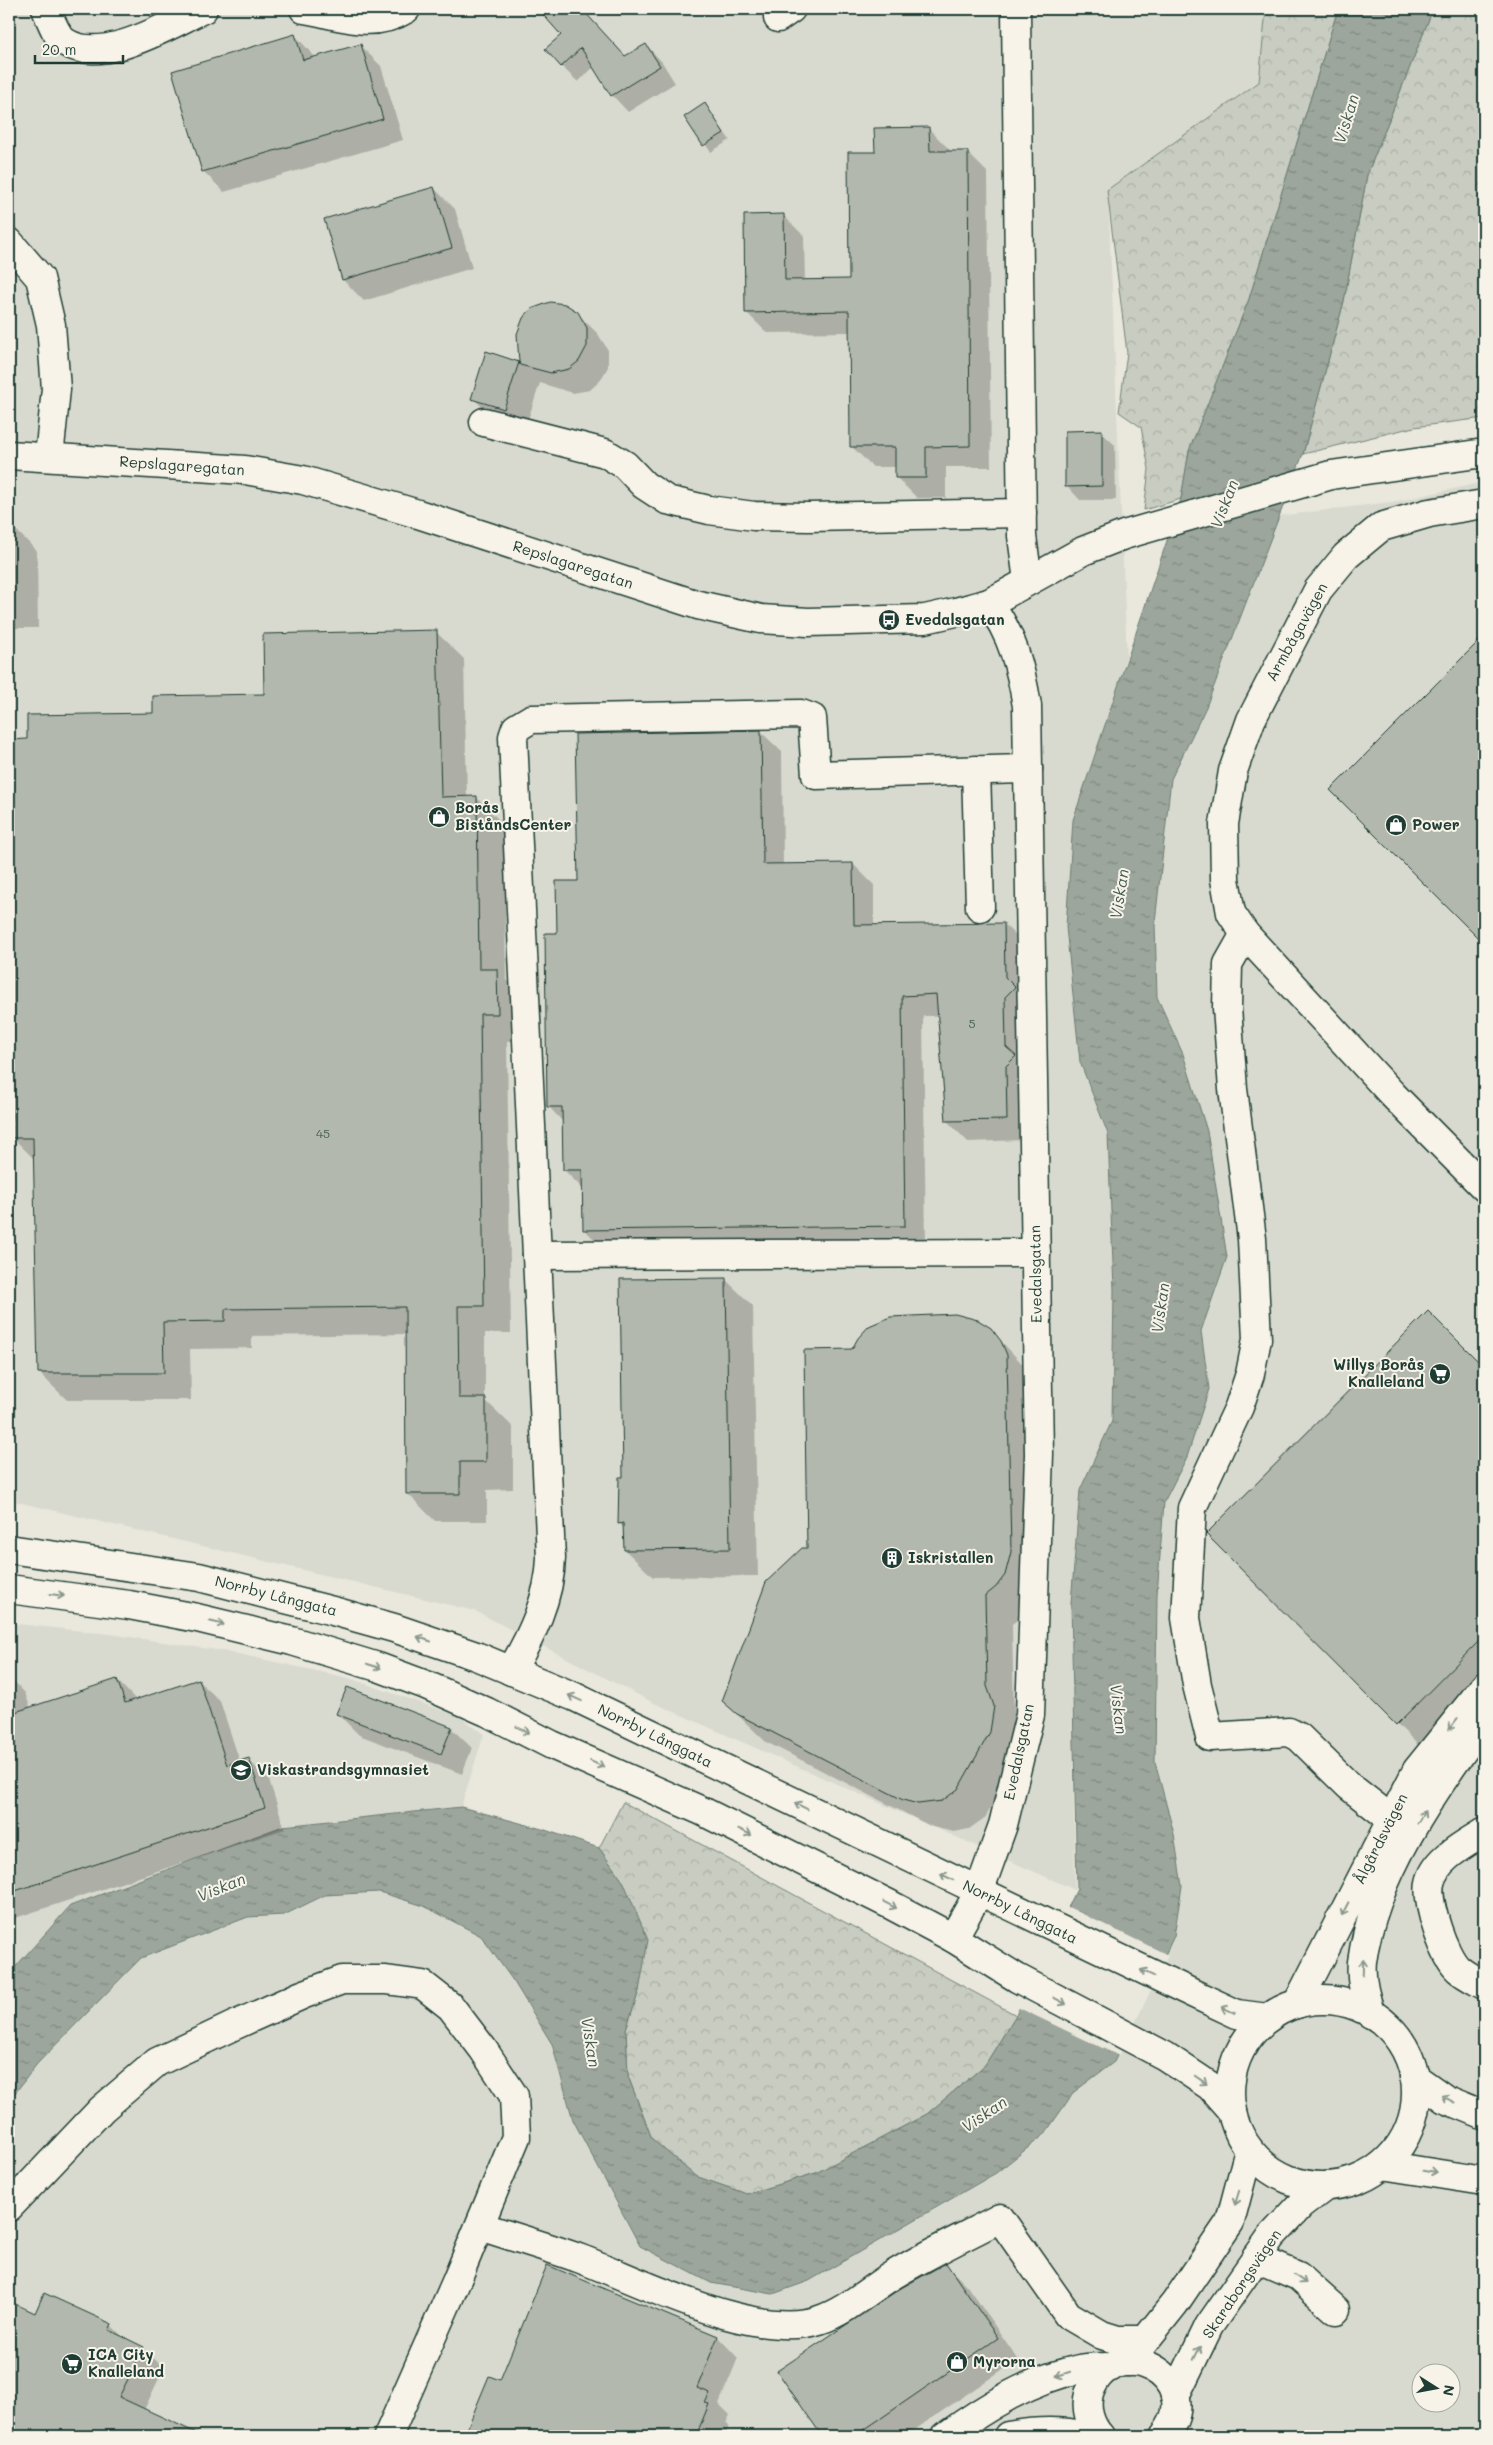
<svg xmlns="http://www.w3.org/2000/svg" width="1493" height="2445" font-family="Mali,sans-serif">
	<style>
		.built { fill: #d9dacf; fill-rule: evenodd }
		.forest { fill: url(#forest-crowns); stroke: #74847a }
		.water { fill: url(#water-ripples); stroke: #6a7c72 }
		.pier { fill: #eae8dd }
		.shadow { fill: #0003 }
		.building { fill: #b2b8ae; stroke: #1f3d34 }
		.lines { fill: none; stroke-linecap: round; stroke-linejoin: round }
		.minor-casing { stroke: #1f3d34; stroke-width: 31 }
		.major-casing { stroke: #1f3d34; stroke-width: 31 }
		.minor { stroke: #f7f3e8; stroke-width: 28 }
		.major { stroke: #f7f3e8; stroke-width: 28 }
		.oneway { stroke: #8b988e }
		.labels { text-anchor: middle; stroke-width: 4; stroke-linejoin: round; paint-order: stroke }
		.number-label { font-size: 12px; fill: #445c52 }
		.street-label { font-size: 15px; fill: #1f3d34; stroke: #f7f3e8 }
		.poi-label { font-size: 15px; font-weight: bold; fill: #1f3d34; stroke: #f7f3e8; text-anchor: start }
		.water-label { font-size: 16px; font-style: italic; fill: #445c53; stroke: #f7f3e8 }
	</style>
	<defs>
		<pattern id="forest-crowns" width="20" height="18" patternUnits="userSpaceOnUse" patternTransform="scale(1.25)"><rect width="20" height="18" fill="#c8ccc1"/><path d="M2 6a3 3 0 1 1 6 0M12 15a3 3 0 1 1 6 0" fill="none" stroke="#abb0a6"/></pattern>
		<pattern id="water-ripples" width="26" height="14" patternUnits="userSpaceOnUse" patternTransform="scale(1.25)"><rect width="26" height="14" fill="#9ca69c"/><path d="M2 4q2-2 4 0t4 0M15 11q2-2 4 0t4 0" fill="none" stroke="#7f8880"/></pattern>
	</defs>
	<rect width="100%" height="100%" fill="#eae8dd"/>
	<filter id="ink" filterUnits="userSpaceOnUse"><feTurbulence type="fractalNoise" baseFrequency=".02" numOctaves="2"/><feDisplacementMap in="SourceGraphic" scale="10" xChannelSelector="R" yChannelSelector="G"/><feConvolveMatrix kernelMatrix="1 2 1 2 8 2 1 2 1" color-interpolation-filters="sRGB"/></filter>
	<g filter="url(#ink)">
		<!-- built -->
		<g class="built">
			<path d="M9 9H1266L1259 82 1108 190 1127 660 1073 820 1066 927 1080 1062 1108 1134 1114 1290 1112 1421 1080 1490 1071 1603 1075 1890 652 1702 475 1611 9 1500Z"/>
			<path d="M1484 482V2436H9V2101L37 2064 141 1958 248 1917 284 1915 325 1895 379 1892 424 1906 482 1936 514 1982 552 2044 573 2120 640 2246 809 2281 996 2173 1044 2135 1074 2092 1114 2062 1182 1886 1174 1834 1155 1763 1157 1595 1164 1502 1187 1457 1209 1389 1201 1331 1227 1257 1183 1054 1157 997 1155 922 1171 779 1206 707 1278 516 1398 501ZM1420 2372H1450V2402H1420Z"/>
			<path d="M9 1623 110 1634 230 1652 349 1678 459 1716 484 1734 461 1807 283 1826 70 1906 9 1974Z"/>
		</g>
		<!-- forest -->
		<g class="forest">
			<path d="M1266 9H1338L1249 299 1189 451 1181 499 1144 510 1149 469 1141 427 1119 412 1127 353 1107 190 1259 82Z"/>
			<path d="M1433 9H1484V418L1414 427 1303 454 1344 301 1367 175Z"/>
			<path d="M623 1802 1016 2015 985 2065 927 2114 816 2173 747 2194 695 2176 652 2139 628 2076 626 2029 639 1991 624 1883 599 1848Z"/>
		</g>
		<!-- water -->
		<path class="water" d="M1338 9H1433L1367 175 1344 301 1303 454 1206 707 1171 779 1155 922 1157 997 1183 1054 1207 1131 1227 1257 1201 1331 1209 1389 1187 1457 1164 1502 1157 1595 1155 1762 1174 1834 1182 1886 1174 1936 1114 2062 1074 2092 1044 2135 996 2173 809 2281 773 2294 711 2283 640 2246 573 2120 552 2044 514 1982 481 1936 424 1906 379 1892 325 1895 284 1915 248 1917 141 1958 37 2064 9 2101V1974L70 1906 283 1826 461 1807 542 1829 599 1848 624 1883 648 1940 639 1991 626 2029 628 2076 652 2139 695 2176 747 2194 816 2173 927 2114 985 2065 1016 2015 1077 1889 1071 1603 1080 1490 1112 1421 1114 1290 1108 1134 1080 1062 1066 927 1073 820 1181 499 1189 451 1249 299Z"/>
		<!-- pier -->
		<path class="pier" d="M1066 1906 1168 1955 1119 2056 1017 2007Z"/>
		<!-- shadow -->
		<g class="shadow">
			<path d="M487 9H497L492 13Z"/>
			<path d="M539 9H582L626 57 646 45 662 62 675 83 628 112 612 95 594 67 578 82 561 66 563 35Z"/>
			<path d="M295 35 316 58 360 45 381 66 403 140 224 192 203 171Z"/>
			<path d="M704 105 730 140 711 152 685 117Z"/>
			<path d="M929 129 950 150V152H967L988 173 991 467H946V498H917L896 477V467H873L852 447 851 332 767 333 746 312 784 216 804 236 805 281H850L876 153Z"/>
			<path d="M434 188 455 209 472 268 364 301 343 280Z"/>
			<path d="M577 313 598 334 608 350V367L600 381 590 390 573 393 540 383 525 429 494 419 473 398 487 353 521 364Z"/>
			<path d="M1101 432 1115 445 1116 500H1080L1067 486Z"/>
			<path d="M9 530H16L37 551 38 628H9Z"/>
			<path d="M436 632 464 659 467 798 476 797 504 825 506 979 524 997 525 1041H507L511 1333H485V1400L513 1427V1489L487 1490V1521H435L408 1494 406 1334 252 1336V1348L190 1349 191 1400H67L39 1373 35 1160 13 1138 12 1066 9 1063V741H29L154 714 266 696Z"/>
			<path d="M1484 637V943L1331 790Z"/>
			<path d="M761 732 782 752 783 865 853 864 874 885V926L1004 924 1025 945 1027 1140 968 1142 947 1121 939 1016H923L926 1246 605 1250 584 1229 583 1189 564 1170 563 1122 549 1107 558 934 579 882Z"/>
			<path d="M725 1279 753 1306 758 1576 653 1577 625 1550V1529L619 1523 624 1478Z"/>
			<path d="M9 1300 11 1403H9Z"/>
			<path d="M1428 1313 1484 1369V1678L1418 1745 1208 1534Z"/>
			<path d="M990 1329 1028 1370 1024 1615 1012 1624 1014 1714 1021 1735 1020 1750 986 1817 969 1829 954 1832 932 1827 766 1742 723 1701 808 1550 853 1351Z"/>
			<path d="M9 1676 25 1693 31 1709 117 1680 137 1701 199 1681 220 1701 240 1762 248 1759 269 1780 285 1829 9 1920Z"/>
			<path d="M338 1714 451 1728 472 1748 462 1774 359 1735Z"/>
			<path d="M1484 1852V1864L1478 1855Z"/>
			<path d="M946 2265 967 2286 1018 2359 906 2436H810L819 2430Z"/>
			<path d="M9 2302 35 2314 111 2325 126 2340 143 2348 164 2368 144 2410 200 2436H9Z"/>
			<path d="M718 2337 738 2358 719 2404 730 2415 726 2423 729 2426 725 2436H465L490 2377 500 2382Z"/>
		</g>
		<!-- building -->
		<g class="building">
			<path d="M538 9H582L625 56 646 44 660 66 611 96 581 48 561 67 545 49 561 35Z"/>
			<path d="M295 34 303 60 361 44 383 119 202 172 172 71Z"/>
			<path d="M705 103 724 133 703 146 684 117Z"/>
			<path d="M929 127 930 151H968L970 446 926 447V478H895V447H850L849 311 745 313 744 215 784 214 785 280 849 279 848 152H875L874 128Z"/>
			<path d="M434 187 452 248 342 280 324 219Z"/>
			<path d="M550 302 565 304 578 312 587 328V346L579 361 569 369 551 373 520 365 519 362 504 409 471 399 486 351 519 362 517 334 523 318 531 309Z"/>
			<path d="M1102 430V486L1065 487V431Z"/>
			<path d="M437 630 441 797 477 796 479 969H497L498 1014H480L484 1306H458L459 1398H486V1462H460V1494H406L405 1307 225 1309V1321L163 1322 164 1373H38L33 1138H12L9 1038V740L27 739V715L153 713V696L264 694 263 634Z"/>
			<path d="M1484 636V944L1330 790Z"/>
			<path d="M761 730 763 864 853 863 854 925 1004 923 1005 977 1015 987 1005 997 1006 1047 1016 1056 1006 1066 1007 1120 946 1121 936 994 902 996 905 1226 583 1230 582 1170H563L562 1107H547L545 933H557L556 881H578L575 734Z"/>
			<path d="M726 1278 730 1549 624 1550 623 1523 618 1524 619 1477H623L620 1279Z"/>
			<path d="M1428 1311 1484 1367V1636L1396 1725 1206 1534Z"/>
			<path d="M955 1314 978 1320 991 1328 1001 1341 1007 1355 1011 1552 1005 1575 996 1587 985 1596 987 1686 994 1706 990 1732 958 1789 942 1801 918 1804 903 1800 737 1714 722 1701 766 1582 802 1548H807L804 1350 852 1349 858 1338 869 1326 890 1317Z"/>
			<path d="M117 1679 125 1703 199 1679 227 1765 249 1758 265 1808 9 1893V1714Z"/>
			<path d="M347 1687 452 1727 441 1754 336 1714Z"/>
			<path d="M946 2263 998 2338 855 2436H822L777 2371 901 2288Z"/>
			<path d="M547 2265 718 2336 697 2388 710 2393 705 2403 709 2404 696 2436H464L489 2376 500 2380Z"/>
			<path d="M44 2293 112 2324 109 2330 144 2347 119 2397 203 2436H9V2301L35 2313Z"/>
		</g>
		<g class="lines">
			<!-- minor casing -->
			<g class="minor-casing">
				<g id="minor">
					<path d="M46 9C50 18 56 36 65 42 103 66 168 25 203 9"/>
					<path d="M304 9C341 15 372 30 406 9"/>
					<path d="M1016 9 1022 536 1028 581"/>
					<path d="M778 18 791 9"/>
					<path d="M9 242 40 278 51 325 56 389 49 457"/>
					<path d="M484 422 605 453 625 465 644 485 667 500 709 510 754 516 808 517 1022 513"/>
					<path d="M9 455 245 470 303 480 418 514 698 605 761 619 808 622 925 619 956 612 989 603 1083 551 1124 535 1331 475 1484 453"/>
					<path d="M1484 504 1429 513 1381 527 1346 556 1318 590 1251 720 1233 771 1224 824 1225 879 1231 913 1245 934 1393 1095 1484 1187"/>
					<path d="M976 770 980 907"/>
					<path d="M1245 934 1228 964 1227 1008 1233 1089 1252 1239 1257 1339 1250 1374 1239 1407 1192 1508 1186 1618 1197 1685 1210 1737 1289 1732 1299 1737 1349 1786 1391 1819"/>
					<path d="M537 1255 1036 1253"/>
					<path d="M511 1671C531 1637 550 1598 551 1558L513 737 516 728 531 719 801 714 812 718 816 775 1028 769"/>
					<path d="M1484 1832C1465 1844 1435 1859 1430 1883 1426 1903 1444 1956 1458 1969 1466 1976 1475 1980 1484 1985"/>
					<path d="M953 1938 979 1892 1003 1825 1030 1715 1039 1454 1027 706C1021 668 1012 634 989 603"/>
					<path d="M1297 2004 1417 1770 1484 1687"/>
					<path d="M1371 2014C1365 1997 1360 1980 1362 1962 1373 1877 1434 1789 1484 1722"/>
					<path d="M9 2207 102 2109 157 2062 233 2026 302 1995 342 1980H386L423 1985 451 2007 483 2049 514 2096 516 2137 456 2282 388 2436"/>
					<path d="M480 2226C513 2237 548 2247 581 2259 642 2282 754 2341 819 2320 845 2312 870 2289 893 2275 927 2254 964 2237 1000 2218L1068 2315 1102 2335 1118 2340H1144"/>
					<path d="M1256 2258 1298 2276 1336 2310"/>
					<path d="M1128 2362 1175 2303 1230 2222 1249 2150"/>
					<path d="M1175 2396 1209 2326 1271 2237 1301 2205 1326 2186"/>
					<path d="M946 2436C986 2407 1031 2379 1080 2369 1090 2367 1101 2367 1111 2367"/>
					<path d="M1008 2436C1035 2431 1060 2430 1087 2436"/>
					<path d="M1100 2436C1090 2425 1085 2408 1089 2394 1111 2326 1211 2378 1164 2436"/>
				</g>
			</g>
			<!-- major casing -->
			<g class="major-casing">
				<g id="major">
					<path d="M9 1549 199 1577 333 1611 394 1628 476 1656 575 1697 1192 1993 1237 2014 1268 2018"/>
					<path d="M9 1589 129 1605 197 1618 292 1641 378 1667 426 1685 487 1712 552 1745 702 1811 889 1904 953 1938 1017 1978 1165 2056 1210 2086 1232 2111"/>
					<circle cx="1323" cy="2093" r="93"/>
					<path d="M1414 2077 1445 2099 1484 2115"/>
					<path d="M1382 2165 1484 2181"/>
				</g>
			</g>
			<!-- minor -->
			<use href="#minor" class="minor"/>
			<!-- major -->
			<use href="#major" class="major"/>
		</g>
		<!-- one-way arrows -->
		<defs><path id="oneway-shaft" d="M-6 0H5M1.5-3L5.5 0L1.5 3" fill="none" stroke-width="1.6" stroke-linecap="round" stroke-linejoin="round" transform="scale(1.25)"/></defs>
		<g class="oneway">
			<use href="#oneway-shaft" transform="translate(57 1595) rotate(7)"/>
			<use href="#oneway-shaft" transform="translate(217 1623) rotate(14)"/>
			<use href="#oneway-shaft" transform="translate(424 1639) rotate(-161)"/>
			<use href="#oneway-shaft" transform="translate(374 1666) rotate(18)"/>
			<use href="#oneway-shaft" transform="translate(575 1698) rotate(-156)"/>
			<use href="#oneway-shaft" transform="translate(1453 1724) rotate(128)"/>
			<use href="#oneway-shaft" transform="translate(523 1730) rotate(27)"/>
			<use href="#oneway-shaft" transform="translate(597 1764) rotate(24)"/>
			<use href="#oneway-shaft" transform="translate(801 1806) rotate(-154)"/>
			<use href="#oneway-shaft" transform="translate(1421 1817) rotate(-59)"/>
			<use href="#oneway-shaft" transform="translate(745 1832) rotate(26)"/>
			<use href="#oneway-shaft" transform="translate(947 1877) rotate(-154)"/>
			<use href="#oneway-shaft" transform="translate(890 1905) rotate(27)"/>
			<use href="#oneway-shaft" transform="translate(1345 1909) rotate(117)"/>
			<use href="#oneway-shaft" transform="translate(1363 1967) rotate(-88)"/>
			<use href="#oneway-shaft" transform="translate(1147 1973) rotate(-155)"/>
			<use href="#oneway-shaft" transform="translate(1060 2001) rotate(28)"/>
			<use href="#oneway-shaft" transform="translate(1228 2010) rotate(-156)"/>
			<use href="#oneway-shaft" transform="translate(1201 2080) rotate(35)"/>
			<use href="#oneway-shaft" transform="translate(1448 2099) rotate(-152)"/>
			<use href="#oneway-shaft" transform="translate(1430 2172) rotate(9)"/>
			<use href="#oneway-shaft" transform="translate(1237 2198) rotate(107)"/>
			<use href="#oneway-shaft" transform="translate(1300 2279) rotate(35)"/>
			<use href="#oneway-shaft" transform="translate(1197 2353) rotate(-64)"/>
			<use href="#oneway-shaft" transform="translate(1063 2374) rotate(162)"/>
		</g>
	</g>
	<!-- icons -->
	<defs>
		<g id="bus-disc" transform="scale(1.125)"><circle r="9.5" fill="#1f3d34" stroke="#f7f3e8"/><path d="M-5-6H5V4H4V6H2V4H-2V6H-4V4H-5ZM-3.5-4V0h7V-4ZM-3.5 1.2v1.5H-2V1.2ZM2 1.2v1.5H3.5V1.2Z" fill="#fff"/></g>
		<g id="shop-disc" transform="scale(1.125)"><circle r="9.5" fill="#1f3d34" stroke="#f7f3e8"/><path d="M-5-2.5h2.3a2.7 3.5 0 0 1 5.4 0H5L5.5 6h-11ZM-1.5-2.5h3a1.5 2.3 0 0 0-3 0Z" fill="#fff"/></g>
		<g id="supermarket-disc" transform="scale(1.125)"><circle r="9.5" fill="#1f3d34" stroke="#f7f3e8"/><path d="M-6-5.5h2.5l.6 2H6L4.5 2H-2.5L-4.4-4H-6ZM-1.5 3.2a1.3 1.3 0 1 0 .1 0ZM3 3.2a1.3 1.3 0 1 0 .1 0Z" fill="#fff"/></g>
		<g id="building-disc" transform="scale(1.125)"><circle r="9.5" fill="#1f3d34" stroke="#f7f3e8"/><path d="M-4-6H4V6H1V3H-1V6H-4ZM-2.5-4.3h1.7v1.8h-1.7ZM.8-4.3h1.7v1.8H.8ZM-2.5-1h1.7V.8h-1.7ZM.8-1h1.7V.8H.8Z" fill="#fff"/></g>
		<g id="school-disc" transform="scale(1.125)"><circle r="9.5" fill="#1f3d34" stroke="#f7f3e8"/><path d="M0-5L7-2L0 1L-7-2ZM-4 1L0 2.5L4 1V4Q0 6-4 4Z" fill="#fff"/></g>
	</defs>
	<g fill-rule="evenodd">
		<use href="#bus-disc" x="889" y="620"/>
		<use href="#shop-disc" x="439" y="817"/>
		<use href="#shop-disc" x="1396" y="825"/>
		<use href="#supermarket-disc" x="1440" y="1374"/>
		<use href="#building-disc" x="892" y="1558"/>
		<use href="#school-disc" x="241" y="1770"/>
		<use href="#shop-disc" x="957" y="2362"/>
		<use href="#supermarket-disc" x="72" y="2364"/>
	</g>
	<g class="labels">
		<!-- number labels -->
		<g class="number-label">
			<text x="972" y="1028">5</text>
			<text x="323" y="1138">45</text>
		</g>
		<!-- street labels -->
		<g class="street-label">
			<text transform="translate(182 466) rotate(4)" y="5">Repslagaregatan</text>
			<text transform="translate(573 565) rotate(18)" y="5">Repslagaregatan</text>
			<text transform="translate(1297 632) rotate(-61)" y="5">Armbågavägen</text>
			<text transform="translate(1036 1274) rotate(-91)" y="5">Evedalsgatan</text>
			<text transform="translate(276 1596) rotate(14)" y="5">Norrby Långgata</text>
			<text transform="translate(655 1736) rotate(26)" y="5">Norrby Långgata</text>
			<text transform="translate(1019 1752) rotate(-78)" y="5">Evedalsgatan</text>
			<text transform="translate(1381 1839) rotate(-63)" y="5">Ålgårdsvägen</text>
			<text transform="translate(1020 1912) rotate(26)" y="5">Norrby Långgata</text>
			<text transform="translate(1242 2284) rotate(-56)" y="5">Skaraborgsvägen</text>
		</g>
		<!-- poi labels -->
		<g class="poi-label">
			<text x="905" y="625">Evedalsgatan</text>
			<text x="455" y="813">Borås<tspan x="455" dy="17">BiståndsCenter</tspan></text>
			<text x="1412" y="830">Power</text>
			<text x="1424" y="1370" text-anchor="end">Willys Borås<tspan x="1424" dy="17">Knalleland</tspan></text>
			<text x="908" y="1563">Iskristallen</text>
			<text x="257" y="1775">Viskastrandsgymnasiet</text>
			<text x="88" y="2360">ICA City<tspan x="88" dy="17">Knalleland</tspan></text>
			<text x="973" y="2367">Myrorna</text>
		</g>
		<!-- water labels -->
		<g class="water-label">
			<text transform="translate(1346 119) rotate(-73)" y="6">Viskan</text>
			<text transform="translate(1224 504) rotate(-69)" y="6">Viskan</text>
			<text transform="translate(1119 894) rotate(-81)" y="6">Viskan</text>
			<text transform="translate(1160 1308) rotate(-82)" y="6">Viskan</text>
			<text transform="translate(1119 1709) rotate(83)" y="6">Viskan</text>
			<text transform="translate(221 1887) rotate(-22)" y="6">Viskan</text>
			<text transform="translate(591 2042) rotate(81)" y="6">Viskan</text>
			<text transform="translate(984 2114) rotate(-34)" y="6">Viskan</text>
		</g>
	</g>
	<!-- margin -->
	<rect width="1493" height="2445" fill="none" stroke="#f7f3e8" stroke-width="30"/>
	<rect x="15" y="15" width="1463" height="2415" fill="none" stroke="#1f3d34" stroke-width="2" filter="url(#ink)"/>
	<!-- north arrow -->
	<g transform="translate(1436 2388) rotate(101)"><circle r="24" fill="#f7f3e8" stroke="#a1aaa0"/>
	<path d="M0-4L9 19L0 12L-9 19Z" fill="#1f3d34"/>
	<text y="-8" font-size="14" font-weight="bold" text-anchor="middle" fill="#1f3d34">N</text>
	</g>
	<!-- scale -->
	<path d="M35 55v8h88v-8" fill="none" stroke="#1f3d34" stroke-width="2.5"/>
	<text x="42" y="55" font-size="15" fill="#1f3d34" stroke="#f7f3e8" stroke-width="4" paint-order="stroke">20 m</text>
</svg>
